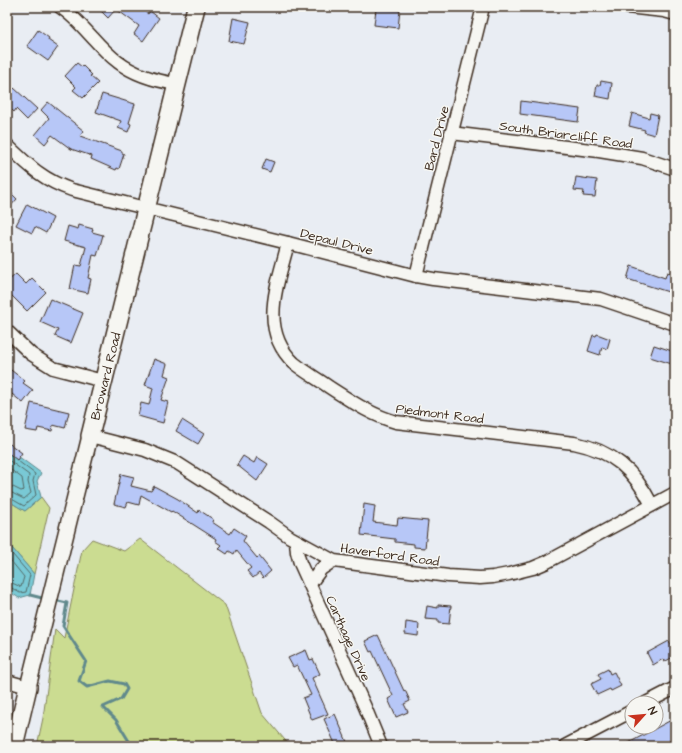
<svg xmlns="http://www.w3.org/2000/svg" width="682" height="753" font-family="'Architects Daughter',sans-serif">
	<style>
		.green { fill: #cbdc91; stroke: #838358 }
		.water { fill: #79c9d5; stroke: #60898c }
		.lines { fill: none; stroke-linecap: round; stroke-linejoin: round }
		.shore { stroke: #546a67; stroke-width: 1 }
		.stream { stroke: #60898c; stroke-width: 3 }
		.building { fill: #b7c7f7; stroke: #3b2a1e }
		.minor-casing { stroke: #3b2a1e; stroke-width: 15 }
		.tertiary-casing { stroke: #3b2a1e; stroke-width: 18 }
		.secondary-casing { stroke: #3b2a1e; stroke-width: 20 }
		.minor { stroke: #f6f6f2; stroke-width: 12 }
		.tertiary { stroke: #f6f6f2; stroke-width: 15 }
		.secondary { stroke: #f6f6f2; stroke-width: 17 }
		.labels { text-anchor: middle; stroke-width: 3; stroke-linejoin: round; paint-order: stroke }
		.street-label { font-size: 13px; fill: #3b2a1e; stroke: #f6f6f2 }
	</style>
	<rect width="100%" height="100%" fill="#e9edf3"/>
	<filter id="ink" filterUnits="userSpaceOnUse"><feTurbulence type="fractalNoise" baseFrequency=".025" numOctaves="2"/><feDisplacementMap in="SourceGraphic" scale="8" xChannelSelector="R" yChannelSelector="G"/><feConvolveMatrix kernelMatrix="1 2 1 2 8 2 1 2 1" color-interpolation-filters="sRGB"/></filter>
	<g filter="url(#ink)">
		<!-- green -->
		<g class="green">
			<path d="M41 497 49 508 34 574 7 542V500L25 511Z"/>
			<path d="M92 539 124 551 140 539 225 605 262 713 290 746H37L43 718 55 629 64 638 82 550Z"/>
		</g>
		<!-- water -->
		<g class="water">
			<path d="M7 448 41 473 37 481 41 497 25 511 7 500Z"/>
			<path d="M7 542 34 574 30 595 19 598 7 590Z"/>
		</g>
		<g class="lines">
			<!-- shore -->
			<g class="shore">
				<path d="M7 459 29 475 28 482 31 493 24 499 12 493 7 492"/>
				<path d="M7 467 22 478 24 490 21 491 13 487 7 486"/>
				<path d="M7 497 10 498 24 506 36 495 33 481 35 474 18 461"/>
				<path d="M7 548 30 575 26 592 20 593 10 587H7"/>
				<path d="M7 556 24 577 21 587 12 583 7 582"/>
			</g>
			<!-- stream -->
			<g class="stream">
				<path d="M30 595 46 599"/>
				<path d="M54 600 67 603 63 626 86 661 79 681 87 687 110 681 124 684 127 689 121 699 103 707 116 720 132 746"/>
			</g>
		</g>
		<!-- building -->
		<g class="building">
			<path d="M97 7H139L148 14 150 11 159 18 143 41 134 34 139 26 116 9 108 18Z"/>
			<path d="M376 9 400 10 398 28 374 25Z"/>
			<path d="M233 18 250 22 244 44 229 41Z"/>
			<path d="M38 30 49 38 48 40 58 47 48 61 27 46Z"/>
			<path d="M77 63 82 67 83 66 92 75 90 76 98 83 83 98 73 90 76 87 65 76Z"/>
			<path d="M601 81 612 83 610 99 595 96 597 85H600Z"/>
			<path d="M14 88 37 109 27 120 16 109 14 112 7 105V95Z"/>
			<path d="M102 94 135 104 129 123 131 124 128 132 118 128 121 121 96 112Z"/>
			<path d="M521 101 580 109 578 122 520 114Z"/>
			<path d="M48 102 84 131 80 136 122 151V153L124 154 119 169 117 168 116 170 91 159 92 156 71 149 52 135 45 144 35 135 49 118 41 110Z"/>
			<path d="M632 113 649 118 650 113 658 115 654 135 644 132 645 130 629 126Z"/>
			<path d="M266 159 274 162 270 172 262 169Z"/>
			<path d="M576 177 597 180 595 197 583 196 584 191 574 190Z"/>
			<path d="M7 189 17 199 7 210Z"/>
			<path d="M27 204 53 218 46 233 35 227 32 233 16 225Z"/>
			<path d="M79 225 93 229 92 232 103 235 97 256 93 255 88 278 91 279 88 293 70 289 75 265 81 266 86 247 64 241 68 226 78 229Z"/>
			<path d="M631 266 665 278 667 272 675 275V294L627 279Z"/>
			<path d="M16 274 26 284 32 278 46 292 27 311 7 291V282Z"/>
			<path d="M50 299 83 313 71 343 55 336 58 330 40 322Z"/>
			<path d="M597 334 610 339 607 349 602 347 600 355 588 351 593 335 596 336Z"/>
			<path d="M654 345 675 352V365L650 357Z"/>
			<path d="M154 359 167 364 164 375 169 377 161 400 168 402 163 423 138 416 141 403 149 405 153 388 145 385Z"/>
			<path d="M7 367 25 381 23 383 33 390 23 403 7 390Z"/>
			<path d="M31 403 69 412 65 428 53 425 52 431 38 428 37 432 25 430Z"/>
			<path d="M182 420 204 434 198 444 176 431Z"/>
			<path d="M7 442 22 453 17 460 7 452Z"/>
			<path d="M243 456 254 463 257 457 268 464 257 481 237 465Z"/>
			<path d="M121 474 134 477 131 486 151 491 154 486 178 499 198 513 199 510 213 519 212 522 230 534 234 528 246 536 243 541 257 558 259 556 271 571 263 578 259 573 253 578 247 571 251 568 236 550 234 554 229 551 227 554 218 548 221 545 215 541 216 539 172 511 171 512 141 495 139 505 128 502 126 507 114 504Z"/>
			<path d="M364 504 375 506 373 522 397 525 398 518 428 521 425 548 414 547V544L395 542V539L361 535Z"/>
			<path d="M438 605 451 606 449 624 438 623V620L425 619 427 606 438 608Z"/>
			<path d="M406 622 419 624 418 636 405 634Z"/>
			<path d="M378 635 404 691 405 690 410 701 404 704 408 712 396 717 388 699 393 696 372 651 370 652 365 641Z"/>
			<path d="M669 641 675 653V656L664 662 663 659 653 665 647 653Z"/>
			<path d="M306 650 310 660 313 659 320 674 312 678 328 714 312 720 303 698 311 695 297 665 293 667 288 658Z"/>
			<path d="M608 669 610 674 614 672 621 686 611 691 610 689 597 695 591 684 601 679 598 674Z"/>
			<path d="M335 714 347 742 339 746H336L324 719Z"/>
			<path d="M675 718V735L670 738 671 740 659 746H623Z"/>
		</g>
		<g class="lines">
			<!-- minor casing -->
			<g class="minor-casing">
				<g id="minor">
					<path d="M60 7C82 21 96 46 118 62 135 75 156 81 177 84"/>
					<path d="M627 7 664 11 675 14"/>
					<path d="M451 133 599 151 642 158 675 169"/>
					<path d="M7 145C29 166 43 180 72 190L288 243 416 276 433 279 601 299 675 324"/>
					<path d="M288 243C278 284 258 329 294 363 305 372 318 379 329 387 351 401 371 415 396 422L574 443C613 451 634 470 652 505"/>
					<path d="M416 276 483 7"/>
					<path d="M7 331 31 354 53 368 103 381"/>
					<path d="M90 436 145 450 177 463 269 522 290 537 334 561 448 576 480 578 493 577 509 574 533 568 547 562 675 493"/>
					<path d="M296 541 297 552 300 563 365 707 381 746"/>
					<path d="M310 584 321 569 333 561"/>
					<path d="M7 681 28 687"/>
					<path d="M646 703 675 688"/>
					<path d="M565 746 632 711"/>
				</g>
			</g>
			<!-- tertiary casing -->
			<g class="tertiary-casing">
				<path id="tertiary" d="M28 687 90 436"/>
			</g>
			<!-- secondary casing -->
			<g class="secondary-casing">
				<g id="secondary">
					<path d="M90 436 196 7"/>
					<path d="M14 746 28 687"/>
				</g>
			</g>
			<!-- minor -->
			<use href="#minor" class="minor"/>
			<!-- tertiary -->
			<use href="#tertiary" class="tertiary"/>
			<!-- secondary -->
			<use href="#secondary" class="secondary"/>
		</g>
	</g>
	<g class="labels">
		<!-- street labels -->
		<g class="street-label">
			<text transform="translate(566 134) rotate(8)" y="5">South Briarcliff Road</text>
			<text transform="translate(436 138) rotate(-76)" y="5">Bard Drive</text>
			<text transform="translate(337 241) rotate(14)" y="5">Depaul Drive</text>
			<text transform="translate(105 376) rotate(-76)" y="5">Broward Road</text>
			<text transform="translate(440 413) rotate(7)" y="5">Piedmont Road</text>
			<text transform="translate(390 554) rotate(8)" y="5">Haverford Road</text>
			<text transform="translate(349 638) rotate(66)" y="5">Carthage Drive</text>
		</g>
	</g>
	<!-- margin -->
	<rect width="682" height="753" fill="none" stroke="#f6f6f2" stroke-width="24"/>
	<rect x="12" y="12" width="658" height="729" fill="none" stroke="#3b2a1e" stroke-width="1.5" filter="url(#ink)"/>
	<!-- north arrow -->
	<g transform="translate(644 715) rotate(63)"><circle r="19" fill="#f6f6f2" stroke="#aba49d"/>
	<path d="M0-3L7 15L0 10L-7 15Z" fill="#c8321e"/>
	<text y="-6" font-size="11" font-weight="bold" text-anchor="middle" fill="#3b2a1e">N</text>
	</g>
</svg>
